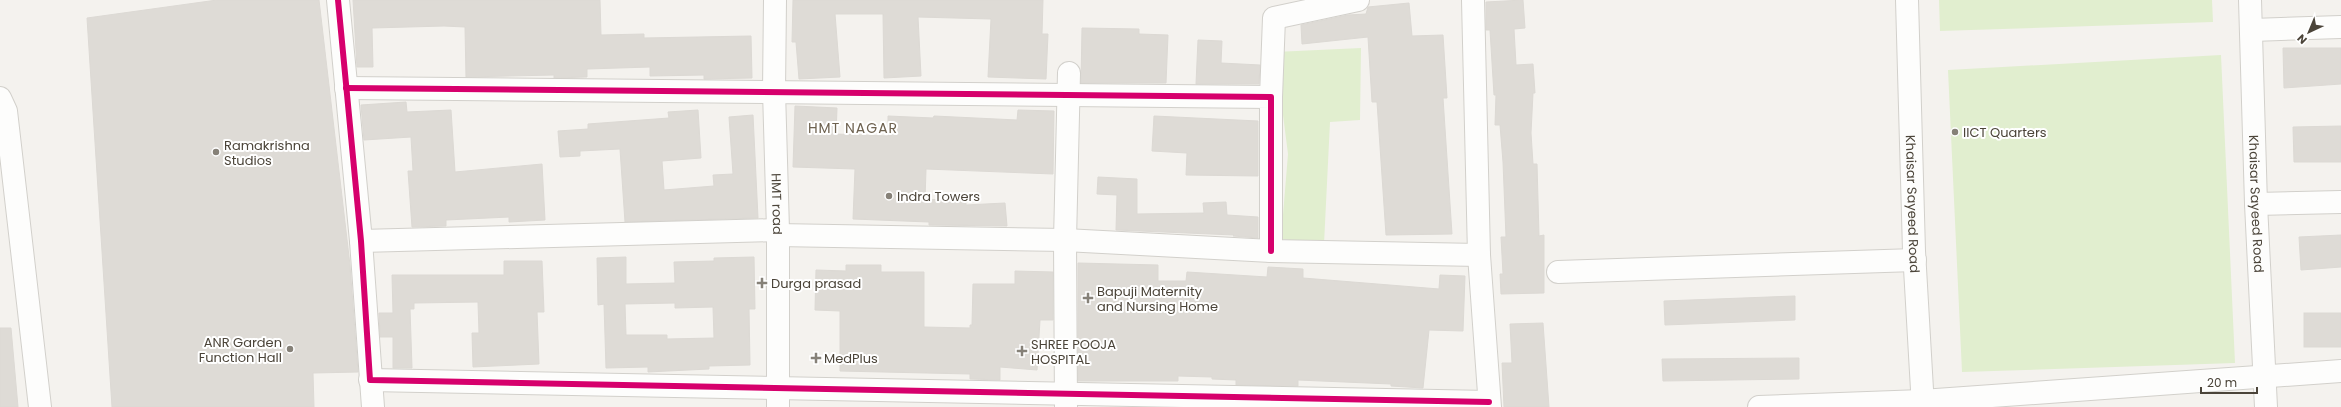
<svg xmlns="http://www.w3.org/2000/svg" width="2341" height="407" font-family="Poppins,sans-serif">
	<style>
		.green { fill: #e1eecf }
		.building { fill: #dedbd6; stroke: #dcd9d4; fill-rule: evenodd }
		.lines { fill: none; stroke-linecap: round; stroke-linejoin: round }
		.minor-casing { stroke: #d2d0cb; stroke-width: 24 }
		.minor { stroke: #fdfdfc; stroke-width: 22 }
		.cycleway-casing { stroke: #fff; stroke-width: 8 }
		.cycleway { stroke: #d6006c; stroke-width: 6 }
		.poi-dot { fill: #868178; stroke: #fff; stroke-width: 1.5 }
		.labels { text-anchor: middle; stroke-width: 4; stroke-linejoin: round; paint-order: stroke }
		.poi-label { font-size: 13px; fill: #4b4439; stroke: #fff; text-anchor: start }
		.street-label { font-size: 13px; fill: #4b4439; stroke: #fff }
		.neighbourhood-label { font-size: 14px; letter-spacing: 1px; fill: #6e6250; stroke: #fff }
	</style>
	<rect width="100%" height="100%" fill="#f4f2ee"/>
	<!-- green -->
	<g class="green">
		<path d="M1939 0H2212L2213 22 1940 31Z"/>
		<path d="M1361 48 1360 120 1330 122 1324 244 1281 239 1288 154 1275 52Z"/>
		<path d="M2221 55 2235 363 1962 372 1948 70Z"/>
	</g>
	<!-- building -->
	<g class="building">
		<path d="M217 0H319L350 265 358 372 313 373 314 407H112L87 18Z"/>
		<path d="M353 0H600L601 35 644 34V38L751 36 752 78 704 79V75L650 76V67L587 69V77L554 78V75L466 77 465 27 444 26 372 28 373 67H357Z"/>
		<path d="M793 0H1043L1042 34H1048L1046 79 988 77 991 19 918 17 921 76 884 78 883 14H835L840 77 799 79 796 42H792Z"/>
		<path d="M1523 0 1525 28 1514 29 1516 65 1533 64 1535 93H1533L1531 133 1533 164H1537L1539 236 1544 235V293L1501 294 1500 274H1503L1501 237H1506L1503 162 1500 125H1495L1496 95H1494L1490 30H1486V2Z"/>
		<path d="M1409 3 1412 36 1443 35 1447 98H1443L1452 234 1386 235 1377 102H1372L1368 37 1302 44 1301 25 1348 15 1366 14 1368 7Z"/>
		<path d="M1082 28 1139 29V34L1168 35 1166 83H1081Z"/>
		<path d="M1198 40 1222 41 1221 63 1260 65 1259 84H1196Z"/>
		<path d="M2283 48H2341V84L2284 88Z"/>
		<path d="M406 102 407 112 451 110 455 172 542 164 545 220 509 222V217L446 220V226L412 227 408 171H413L411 137 364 140 361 105Z"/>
		<path d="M795 106 837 108 836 134 888 136V116L933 118 934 116 1017 120 1018 110 1054 111 1053 174 926 169 925 200 966 198V205L1005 203 1007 226 929 225V222L853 219 855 169 793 167Z"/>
		<path d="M698 110 701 158 662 161 664 190 714 186 713 175 733 174 729 117 753 115 758 218 625 222 620 149 580 151V156L560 157 558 131 588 129V124L669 118 668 112Z"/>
		<path d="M1154 116 1258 121V176L1186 175 1187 153 1152 151Z"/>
		<path d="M2341 126V162H2294L2293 127Z"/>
		<path d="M1098 177 1137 179V214L1204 213 1203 203 1226 202 1227 215 1258 217V238L1233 236 1234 235 1116 230 1117 195 1097 194Z"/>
		<path d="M2341 235V267L2301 270 2299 237Z"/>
		<path d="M626 257V284L675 283 674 262 714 261V258L754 257 755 309H749L750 365 709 366V369L668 371 648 372V367L606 368 604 304 598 305 597 258ZM675 303V308L713 307 714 338 667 339V335H626L625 304Z"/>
		<path d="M504 261H542L544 312H537L539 364 473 367 472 333H479L478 302 414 303V309H410L412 368H393V337H380L379 313H393L392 275H504Z"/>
		<path d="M1078 263 1158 265V281H1186L1187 272 1267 277 1268 267 1303 269V278L1439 289 1440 275 1465 276 1463 331 1429 330 1423 388 1391 386V384L1298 380V386L1236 385V380L1212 379V377L1178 376V381H1078Z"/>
		<path d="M846 265H881V272H924V327L970 328V325H972L973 284H1015V271L1053 272V320H1040L1037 370 1000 367V380L970 379V374L840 371V311L815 310 816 270 846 271Z"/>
		<path d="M1795 296V320L1665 325 1664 301Z"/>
		<rect x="2304" y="313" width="37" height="34"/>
		<path d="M1543 323 1549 407H1504L1502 363H1512L1510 324Z"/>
		<path d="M0 328H11L18 407H0Z"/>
		<path d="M1799 358V379L1663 381 1662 359Z"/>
	</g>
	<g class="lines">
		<!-- minor casing -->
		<g class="minor-casing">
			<g id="minor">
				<path d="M338 0 361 241 373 407"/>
				<path id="s1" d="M775 0 774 91 778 230V407"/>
				<path d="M1473 0 1479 255 1490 407"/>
				<path id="s2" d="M1907 0 1914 251 1923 407"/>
				<path id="s3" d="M2250 0 2256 204 2266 407"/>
				<path d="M2252 30 2341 27"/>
				<path d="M346 88 1271 97V251"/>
				<path d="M1271 97 1274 18 1358 0"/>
				<path d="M0 98 6 111 40 407"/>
				<path d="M2256 204 2341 202"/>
				<path d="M777 235 1065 240 1271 251 1479 255"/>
				<path d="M361 241 778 230"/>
				<path d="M1558 272 1915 260"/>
				<path d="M370 380 1489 402"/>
				<path d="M1066 407 1065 240 1069 73"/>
				<path d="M1759 407 1922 401 2341 371"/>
			</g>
		</g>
		<!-- minor -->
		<use href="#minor" class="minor"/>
		<!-- cycleway casing -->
		<g class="cycleway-casing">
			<g id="cycleway">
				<path d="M338 0 361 241 370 380 1489 402"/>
				<path d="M346 88 1271 97V251"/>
			</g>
		</g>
		<!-- cycleway -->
		<use href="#cycleway" class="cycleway"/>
	</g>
	<!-- markers -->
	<g class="poi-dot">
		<circle cx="1955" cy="132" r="4"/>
		<circle cx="216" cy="152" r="4"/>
		<circle cx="889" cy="196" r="4"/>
		<path d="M760 277h4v4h4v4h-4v4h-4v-4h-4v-4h4z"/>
		<path d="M1086 292h4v4h4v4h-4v4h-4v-4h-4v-4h4z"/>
		<circle cx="290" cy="349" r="4"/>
		<path d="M1020 345h4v4h4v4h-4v4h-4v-4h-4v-4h4z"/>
		<path d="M814 352h4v4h4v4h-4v4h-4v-4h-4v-4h4z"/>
	</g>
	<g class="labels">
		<!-- poi labels -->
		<g class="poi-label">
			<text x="1963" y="137">IICT Quarters</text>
			<text x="224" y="150">Ramakrishna<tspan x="224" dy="15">Studios</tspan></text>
			<text x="897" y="201">Indra Towers</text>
			<text x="771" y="288">Durga prasad</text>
			<text x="1097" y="296">Bapuji Maternity<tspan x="1097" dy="15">and Nursing Home</tspan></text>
			<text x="282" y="347" text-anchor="end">ANR Garden<tspan x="282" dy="15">Function Hall</tspan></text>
			<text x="1031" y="349">SHREE POOJA<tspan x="1031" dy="15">HOSPITAL</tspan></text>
			<text x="824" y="363">MedPlus</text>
		</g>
		<!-- street labels -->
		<g class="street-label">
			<text dy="5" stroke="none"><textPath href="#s1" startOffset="204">HMT road</textPath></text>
			<text dy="5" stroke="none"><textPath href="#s2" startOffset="204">Khaisar Sayeed Road</textPath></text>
			<text dy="5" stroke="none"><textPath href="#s3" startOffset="204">Khaisar Sayeed Road</textPath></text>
		</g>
		<!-- neighbourhood labels -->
		<g class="neighbourhood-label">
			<text x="853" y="133">HMT NAGAR</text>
		</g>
	</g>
	<!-- north arrow -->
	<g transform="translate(2309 32) rotate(224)" stroke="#ffffff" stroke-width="3" paint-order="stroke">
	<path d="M0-3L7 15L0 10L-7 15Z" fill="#4b4439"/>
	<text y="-6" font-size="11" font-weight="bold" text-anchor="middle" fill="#4b4439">N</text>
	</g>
	<!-- scale -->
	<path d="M2201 387v6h56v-6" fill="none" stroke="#4b4439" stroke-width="2"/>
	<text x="2207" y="387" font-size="12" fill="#4b4439" stroke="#ffffff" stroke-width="3" paint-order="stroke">20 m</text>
</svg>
